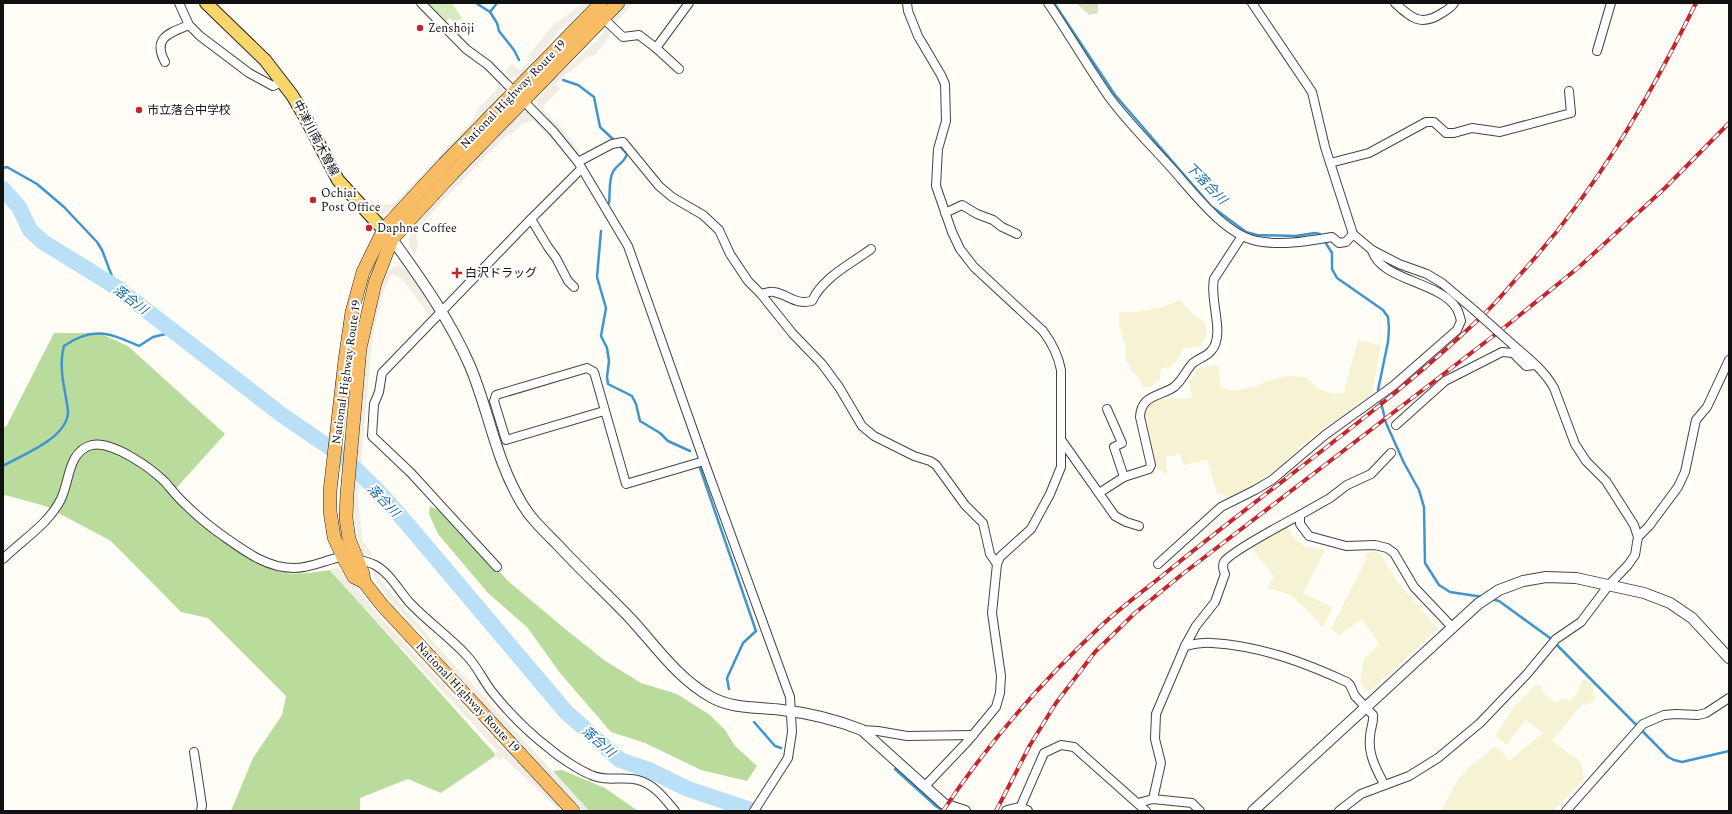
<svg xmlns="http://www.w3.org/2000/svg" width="1732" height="814" font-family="Spectral,'Noto Sans JP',serif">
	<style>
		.farmland { fill: #f6f3d4 }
		.green { fill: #d5ebbd }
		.forest { fill: #b9dc9c }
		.cemetery { fill: #d9e3c4 }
		.plaza { fill: #f1ede2 }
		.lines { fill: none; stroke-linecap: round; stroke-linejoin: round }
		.stream { stroke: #3f96cf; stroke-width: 2.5 }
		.river { stroke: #b9e0f7; stroke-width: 16 }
		.minor-casing { stroke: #444; stroke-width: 10 }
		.tertiary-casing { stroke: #444; stroke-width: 12 }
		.primary-casing { stroke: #222; stroke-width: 14 }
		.trunk-casing { stroke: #222; stroke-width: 14 }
		.minor { stroke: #fff; stroke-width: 8 }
		.tertiary { stroke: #fff; stroke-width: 10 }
		.primary { stroke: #f9d66b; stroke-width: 12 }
		.trunk { stroke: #f7bc64; stroke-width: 13 }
		.rail-casing { stroke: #c4262e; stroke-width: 4 }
		.rail { stroke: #fff; stroke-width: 2.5; stroke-dasharray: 8; stroke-linecap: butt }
		.minor-bridge-casing { stroke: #444; stroke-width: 10; stroke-linecap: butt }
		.minor-bridge { stroke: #fff; stroke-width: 8 }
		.poi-dot { fill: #c4262e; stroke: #fff; stroke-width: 1.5 }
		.labels { text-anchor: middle; stroke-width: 4; stroke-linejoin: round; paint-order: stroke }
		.poi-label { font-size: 12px; fill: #111; stroke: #fff; text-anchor: start }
		.street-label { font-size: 12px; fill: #111; stroke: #fff }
		.water-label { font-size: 13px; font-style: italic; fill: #1768a6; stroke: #fff }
	</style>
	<rect width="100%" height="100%" fill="#fffdf5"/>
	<!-- farmland -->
	<g class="farmland">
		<path d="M1180 300 1194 315 1205 322 1207 335 1200 346 1184 348 1176 361 1170 367 1161 368 1160 379 1151 387H1142L1140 379 1132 371 1125 358 1126 347 1119 324V312H1137L1165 306Z"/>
		<path d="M1358 340 1381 345 1372 393 1303 444 1279 468 1254 485 1230 498 1217 493 1207 460 1184 465 1180 454 1166 457 1167 475 1156 467 1145 421V411L1151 403 1159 399 1192 398 1189 381 1199 368 1218 365 1221 388 1235 391 1256 386 1270 380 1286 376 1306 377 1318 389 1335 394 1344 392Z"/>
		<path d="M1285 527 1288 528 1295 539 1305 546 1325 550 1303 593 1332 607 1323 628 1307 610 1290 595 1275 590 1267 589 1274 576 1251 548Z"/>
		<path d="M1373 551 1380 553 1397 581 1438 629 1371 690 1366 691 1360 682 1364 659 1379 644 1362 619 1339 635 1331 629 1367 558 1365 554Z"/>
		<path d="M1582 680H1586L1592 683 1595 698 1594 701 1585 705H1581L1552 741 1581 762 1584 779 1553 811H1441L1458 780 1472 765 1494 747 1500 749 1509 761 1543 733 1526 720 1506 745 1496 736 1513 708 1536 685H1539L1543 687 1541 691 1555 703 1566 698 1570 701 1578 692Z"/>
	</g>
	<!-- green -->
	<path class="green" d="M426 3H452L462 18 455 24 450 18 445 22Z"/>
	<!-- forest -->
	<g class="forest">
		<path d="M54 333H99L128 346 225 434 170 495C197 522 246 565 284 573 299 575 315 572 330 570L495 754 494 755 495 756 441 793 408 779 360 798V811H231L253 758 282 715 286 696 208 618 181 612 111 541 45 506 5 495 3 497V426L6 427Z"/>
		<path d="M430 506 442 511 508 581 564 628 604 660 641 683 677 694 710 715 725 730 735 746 757 766 747 781 701 770 645 743 611 732 560 673 527 627 488 593 438 534 429 514Z"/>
		<path d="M562 770 605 788 638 811H589L553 771Z"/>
	</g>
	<!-- cemetery -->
	<path class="cemetery" d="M1078 3H1098V13L1089 15 1078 5Z"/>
	<!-- plaza -->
	<g class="plaza">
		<path d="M583 3H591L562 28 520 76 511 78 505 72 512 64 520 70 531 60 528 56 552 26Z"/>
		<path d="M627 3H633L614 25 609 37 595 55 587 57 555 84 560 89 543 106V110L563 129 581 154H576L562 134 543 112 537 105 536 100 548 85 599 38Z"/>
		<path d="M496 81 504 89 501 96 392 210 384 214 379 213 370 204 371 199 377 205 394 204 472 121 478 109 498 88Z"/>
		<path d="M528 112 558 143 559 145 558 147 533 120 522 124 513 133H509L447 196 419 228 416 238 418 242 416 252 414 255 409 245V237L414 226 515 119 522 113Z"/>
		<path d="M397 265 403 267 409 272 435 312V315L432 319 402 279 393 275 390 276 383 294 376 321 371 350 358 496 362 540 373 555 371 556 362 553 354 519V502L360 420 369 333 378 295 388 271Z"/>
		<path d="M335 568 343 570 381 618 502 747 559 805V811H557L556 807 541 792 503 757 500 760 494 755 498 751 331 572 330 570Z"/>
		<path d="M378 572 381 574 378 578 436 645 589 811H583L461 681 426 639 389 599 377 582 373 573Z"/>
	</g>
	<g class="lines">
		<!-- stream -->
		<g class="stream">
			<path d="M476 3 490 12 497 23 499 31 514 50 519 60"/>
			<path d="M1054 3 1115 95 1211 206 1246 232 1257 235 1295 236 1315 233 1320 234 1332 253V269L1337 278 1383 310 1388 317 1389 328 1388 342 1378 390 1386 423 1404 463 1419 490 1424 507 1425 563 1439 585 1450 592 1483 597"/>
			<path d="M490 12 497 3"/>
			<path d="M563 80 578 85 594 97 600 127 615 141"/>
			<path d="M3 168 7 167 37 184 64 207 97 242 102 250 116 287"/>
			<path d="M609 203C610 194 609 182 612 174 615 165 624 164 627 154L619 145"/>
			<path d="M601 231 597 277 606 308 601 336 607 348 609 361 607 377 608 384 632 396 636 404 640 421 660 433 668 441 690 451"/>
			<path d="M3 466C22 455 66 439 68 413 68 407 66 399 65 392 62 378 60 360 64 346 93 326 109 333 139 346L153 337 174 332"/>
			<path d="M700 468 756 631 743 643 727 678 729 689"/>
			<path d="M1491 599 1499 601 1550 638 1668 757 1674 760 1682 762 1729 751"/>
			<path d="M754 722 775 746 781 748"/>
			<path d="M895 769 937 807 944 811"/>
		</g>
		<!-- river -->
		<path class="river" d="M3 189 19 207 30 230 43 242 116 287 282 415 342 456 379 492 409 526 566 712 620 760 649 770 688 789 754 811"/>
		<!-- minor casing -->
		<g class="minor-casing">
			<g id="minor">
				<path d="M179 3 189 25 200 36 249 73 273 86 282 82"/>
				<path d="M421 3 466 49 488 65 553 131 578 162 628 246 704 461 790 697 792 732 788 758 754 811"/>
				<path d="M907 3 908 11 918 36 941 75 945 84 946 121 938 149 936 186 952 232 960 249 974 267 1043 331C1052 343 1058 354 1061 370V467L1050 494 1031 529 1000 557 997 564 992 613 1001 676 1000 693 996 707 967 742 925 786"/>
				<path d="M1048 3C1069 34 1088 67 1109 97 1129 124 1153 147 1175 172 1195 195 1226 235 1257 241 1282 246 1308 241 1332 237L1339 243 1346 242 1353 234"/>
				<path d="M1252 3 1312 92 1325 147 1353 234 1372 250 1399 264 1427 274 1442 283 1474 310"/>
				<path d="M1395 3C1411 18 1421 27 1442 13 1447 10 1451 8 1454 3"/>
				<path d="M603 18 623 37 639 35 656 48 679 69"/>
				<path d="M656 48 689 3"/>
				<path d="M1597 51 1611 3"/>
				<path d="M165 62C152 38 169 33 189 25"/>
				<path d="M578 162 612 144 623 142 659 186 672 197 703 215 719 230 730 254 748 281 761 294 793 334 822 364 839 387 862 426 874 436 914 456 930 461 936 465 965 505 983 523 990 554 997 564"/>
				<path d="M1330 163 1369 153 1426 122H1434L1446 133H1454L1472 128 1500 132 1571 113 1569 91"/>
				<path d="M945 213 962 205 977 214 993 220 1002 227 1017 234"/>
				<path d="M574 287 568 281 556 258 548 247 531 219 581 169"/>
				<path d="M761 294C765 293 770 291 774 292 789 295 795 305 812 301 823 277 851 264 871 249"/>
				<path d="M1107 409 1122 443 1114 447 1124 477"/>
				<path d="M604 411 506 440 494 401 496 395 587 368 594 372 626 484 704 461"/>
				<path d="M1396 425 1445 381 1502 352 1513 353 1526 366 1535 365"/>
				<path d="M1062 441 1115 516 1126 522 1139 526"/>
				<path d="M1099 493 1124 477 1149 469 1151 465 1140 417C1141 395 1159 397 1174 387 1183 380 1186 370 1193 363 1199 358 1206 357 1211 351 1226 335 1209 300 1214 279L1242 236"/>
				<path d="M1300 515 1330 498 1347 485 1371 474 1391 453"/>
				<path d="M1638 537 1649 526 1678 487 1685 472 1696 420 1707 407 1729 360"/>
				<path d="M3 559C22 540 49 524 61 499 70 480 68 451 92 445 113 441 151 468 165 482 172 490 178 498 186 505 196 515 208 525 219 533 242 549 265 568 294 568 311 568 325 560 341 557 348 556 369 562 375 565 390 573 399 591 410 603 429 623 450 637 468 657 478 668 484 682 493 693 510 714 529 733 550 749 559 757 579 770 591 775 606 782 623 776 638 780 654 784 665 799 675 811"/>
				<path d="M1158 564 1221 507 1255 490 1272 480 1325 435 1393 386 1457 330 1461 321C1460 317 1459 313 1457 309 1441 281 1380 281 1372 250"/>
				<path d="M497 567 411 473 372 436 374 404 379 392 382 373 531 219"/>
				<path d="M1185 646C1194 644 1203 642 1212 643 1261 646 1303 662 1347 682L1350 685 1355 696 1373 715C1374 723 1370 729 1370 737 1368 754 1376 769 1384 784"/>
				<path d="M862 730 878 731 907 736 973 735"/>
				<path d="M194 752 202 805 201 811"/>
				<path d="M1153 799 1161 763 1155 739 1156 714 1185 646 1196 626 1215 602 1225 574C1223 570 1222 567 1224 562 1230 552 1287 522 1300 515V524L1309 536 1346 546 1375 545 1387 548 1394 553 1414 587 1453 628"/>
				<path d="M1138 803 1153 799 1192 803 1200 811"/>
				<path d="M1020 808 1044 753 1061 745 1074 747 1146 811"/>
				<path d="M1339 811 1361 794 1409 776 1438 758 1480 723 1527 674 1556 639 1581 622 1608 586 1628 565 1635 555 1638 537 1634 525 1606 481 1586 461 1575 444 1554 388C1544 370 1527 357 1512 344"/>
				<path d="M1566 811 1643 724 1664 715 1676 714 1698 715 1706 713 1729 698"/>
			</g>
		</g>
		<!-- tertiary casing -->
		<g class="tertiary-casing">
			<g id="tertiary">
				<path d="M392 239C421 279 450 320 470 366 489 411 495 458 521 502 530 518 543 530 556 543 580 569 606 593 630 618 655 645 678 679 711 697 732 709 758 707 782 710 809 713 837 720 862 730L944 804 965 811"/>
				<path d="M1007 811 1020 808 1027 811"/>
				<path d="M1253 811 1478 604 1499 590 1523 581 1546 577 1576 578 1644 593 1670 603 1692 618 1729 658"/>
			</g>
		</g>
		<!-- primary casing -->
		<g class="primary-casing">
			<path id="primary" d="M206 3 265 60 292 95 305 117 338 180 390 237"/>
		</g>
		<!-- trunk casing -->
		<g class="trunk-casing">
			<g id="trunk">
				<path d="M364 582 363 574 349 539 346 518 347 494 360 348 375 283 392 239 453 173 618 3"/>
				<path d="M573 811 382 605 364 582 354 577 343 557 334 537 330 511V491L345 360 352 312 363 272 384 229 444 164 601 3"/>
			</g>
		</g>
		<!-- minor -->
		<use href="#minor" class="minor"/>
		<!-- tertiary -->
		<use href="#tertiary" class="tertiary"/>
		<!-- primary -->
		<use href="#primary" class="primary"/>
		<!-- trunk -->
		<use href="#trunk" class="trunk"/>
		<!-- rail casing -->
		<g class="rail-casing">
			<g id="rail">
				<path d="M943 811C988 743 1043 680 1103 624 1125 604 1150 586 1173 567 1276 483 1386 408 1482 316 1494 305 1505 292 1516 279 1593 196 1646 104 1696 3"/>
				<path d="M996 811 1030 745 1056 703 1095 652 1135 613 1180 576 1505 327 1579 267 1665 188 1729 123"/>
			</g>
		</g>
		<!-- rail -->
		<use href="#rail" class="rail"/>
		<!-- minor-bridge casing -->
		<g class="minor-bridge-casing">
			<path id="minor-bridge" d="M1474 310 1512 344"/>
		</g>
		<!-- minor-bridge -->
		<use href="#minor-bridge" class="minor-bridge"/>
	</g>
	<!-- markers -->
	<g class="poi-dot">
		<circle cx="420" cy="28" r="4"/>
		<circle cx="139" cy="110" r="4"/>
		<circle cx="313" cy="200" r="4"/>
		<circle cx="369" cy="228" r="4"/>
		<path d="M455 267h4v4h4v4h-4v4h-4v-4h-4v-4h4z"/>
	</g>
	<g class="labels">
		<!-- poi labels -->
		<g class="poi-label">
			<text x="428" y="32">Zenshōji</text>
			<text x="147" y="114">市立落合中学校</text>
			<text x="321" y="197">Ochiai<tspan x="321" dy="14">Post Office</tspan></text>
			<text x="377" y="232">Daphne Coffee</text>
			<text x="465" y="277">白沢ドラッグ</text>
		</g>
		<!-- street labels -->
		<g class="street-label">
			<text transform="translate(513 94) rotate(-46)" y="4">National Highway Route 19</text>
			<text transform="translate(316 138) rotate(62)" y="4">中津川南木曽線</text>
			<text transform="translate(346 372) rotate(-82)" y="4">National Highway Route 19</text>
			<text transform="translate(468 697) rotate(47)" y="4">National Highway Route 19</text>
		</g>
		<!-- water labels -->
		<g class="water-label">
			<text transform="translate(1207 183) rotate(46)" y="5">下落合川</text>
			<text transform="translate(131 299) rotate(37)" y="5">落合川</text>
			<text transform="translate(384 500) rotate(46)" y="5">落合川</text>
			<text transform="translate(599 741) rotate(41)" y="5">落合川</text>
		</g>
	</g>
	<!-- border -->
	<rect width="1732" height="814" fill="none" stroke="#111111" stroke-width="8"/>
</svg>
